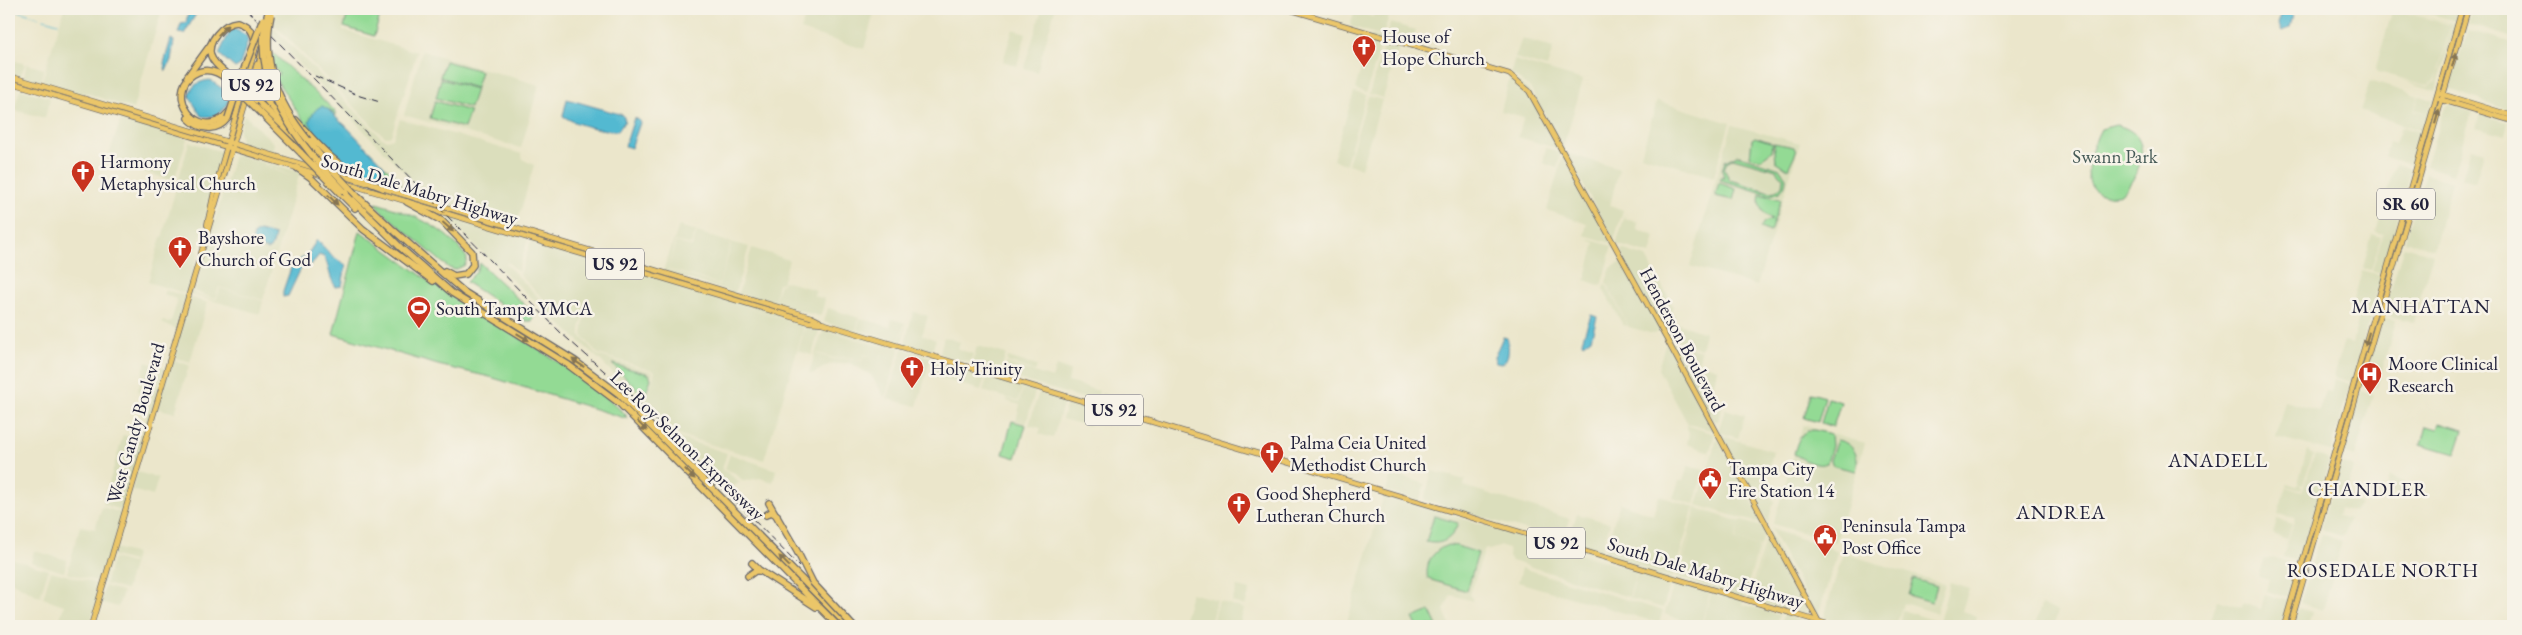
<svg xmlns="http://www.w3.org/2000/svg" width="2522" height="635" font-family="'EB Garamond',serif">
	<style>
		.built { fill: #dbdebc; fill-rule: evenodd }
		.green { fill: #93da94; stroke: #5a7e68; fill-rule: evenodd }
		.water { fill: #53b9d1; stroke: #3a6e86 }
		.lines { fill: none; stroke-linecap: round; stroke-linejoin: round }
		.stream { stroke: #53b9d1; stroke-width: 1 }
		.major-casing { stroke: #68676d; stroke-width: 6 }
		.highway-casing { stroke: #68676d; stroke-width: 8 }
		.major { stroke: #ebc669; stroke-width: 4.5 }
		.highway { stroke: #ebc669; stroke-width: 5.5 }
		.rail { stroke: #22223b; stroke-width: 1; stroke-dasharray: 8 4; stroke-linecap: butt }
		.highway-bridge-casing { stroke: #68676d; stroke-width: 8; stroke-linecap: butt }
		.highway-bridge { stroke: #ebc669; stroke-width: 5.5 }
		.oneway { fill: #867452 }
		.labels { text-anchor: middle; stroke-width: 5; stroke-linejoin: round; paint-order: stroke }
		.shield { fill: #f7f3e8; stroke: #62616f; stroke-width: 1 }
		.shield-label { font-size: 18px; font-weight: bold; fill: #22223b }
		.poi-label { font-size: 19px; fill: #22223b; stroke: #f7f3e8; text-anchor: start }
		.park-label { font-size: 19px; fill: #445956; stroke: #f7f3e8 }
		.street-label { font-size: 19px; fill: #22223b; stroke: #f7f3e8 }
		.neighbourhood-label { font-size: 20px; letter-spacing: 1px; fill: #22223b; stroke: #f7f3e8 }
	</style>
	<rect width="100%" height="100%" fill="#f7f3e8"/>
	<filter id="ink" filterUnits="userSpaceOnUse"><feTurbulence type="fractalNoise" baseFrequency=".02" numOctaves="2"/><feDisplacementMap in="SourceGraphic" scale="10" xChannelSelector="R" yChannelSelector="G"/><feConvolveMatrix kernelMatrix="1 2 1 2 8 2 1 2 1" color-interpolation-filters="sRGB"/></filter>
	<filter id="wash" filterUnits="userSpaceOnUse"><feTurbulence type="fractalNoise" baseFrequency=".0096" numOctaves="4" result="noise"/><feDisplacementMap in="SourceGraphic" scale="20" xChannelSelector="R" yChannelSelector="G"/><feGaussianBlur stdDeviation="1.12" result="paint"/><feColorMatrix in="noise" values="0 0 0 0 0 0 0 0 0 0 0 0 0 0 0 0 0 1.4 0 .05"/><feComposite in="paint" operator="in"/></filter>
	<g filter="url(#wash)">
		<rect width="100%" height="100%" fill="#ebe6cb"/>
		<!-- built -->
		<g class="built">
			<path d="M64 9H162L133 109 86 93 73 94 41 84Z"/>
			<path d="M276 9H348L343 30 417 52 391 136 386 137 378 131 272 22Z"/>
			<path d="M807 9H875L864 49 801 30Z"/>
			<path d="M1042 9H1055L1037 72 1024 68Z"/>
			<path d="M1375 9H1391L1383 36 1350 26 1355 11 1373 17Z"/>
			<path d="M2393 9 2451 25 2435 81 2428 85 2378 72 2376 67Z"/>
			<path d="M2400 9 2455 24 2436 91 2398 78 2428 86 2436 82 2452 24Z"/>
			<path d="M2412 9H2459L2456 21Z"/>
			<path d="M2473 9H2513V38L2468 24Z"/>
			<path d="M1390 23 1416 30 1412 45 1386 37Z"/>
			<path d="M271 25 382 138 387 140 393 138 400 119 522 154V159L534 165 516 227 432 201 270 34Z"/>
			<path d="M57 26 40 83 23 79 27 64 44 69Z"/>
			<path d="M1013 29 1026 33 1017 66 1003 61Z"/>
			<path d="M2468 30 2513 43V110L2510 111 2449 89Z"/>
			<path d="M1371 35 1383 39 1366 93 1355 89Z"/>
			<path d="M1522 38 1553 48 1547 67 1515 58Z"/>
			<path d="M1386 39 1400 44 1383 98 1369 94Z"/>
			<path d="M422 51 539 85 521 148 404 115Z"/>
			<path d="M9 59 25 64 20 78 9 75Z"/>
			<path d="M1514 60 1583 80 1563 148 1530 88 1511 73Z"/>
			<path d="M1510 76 1528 89 1560 149 1518 137 1524 117 1501 111Z"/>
			<path d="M2370 81 2418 96 2414 110 2428 114 2423 131 2360 111Z"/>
			<path d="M20 89 50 98 45 118 14 110Z"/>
			<path d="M1354 92 1366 95 1346 164 1333 160Z"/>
			<path d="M1368 96 1382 100 1361 168 1348 164Z"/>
			<path d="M2419 96 2433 100 2429 114 2415 109Z"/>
			<path d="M1657 101 1730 123 1714 177 1641 155Z"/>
			<path d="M2448 104 2472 112 2453 175 2426 166 2444 109Z"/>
			<path d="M2480 114 2508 122 2505 136 2476 128Z"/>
			<path d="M244 115 274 143 272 153 241 143 239 131Z"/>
			<path d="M121 119 187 139 174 181 107 161Z"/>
			<path d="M1732 125 1800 143 1757 286 1690 266Z"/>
			<path d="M2401 126 2424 133 2415 166 2385 157 2389 142 2395 144Z"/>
			<path d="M189 142 223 152 198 249 162 238Z"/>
			<path d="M1546 148 1561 152 1557 168 1543 163Z"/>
			<path d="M2471 148 2484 152 2475 182 2462 178Z"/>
			<path d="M1566 153 1619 169 1610 205 1623 210 1614 241Z"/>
			<path d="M1563 155 1611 243 1584 235 1587 224 1547 210Z"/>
			<path d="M234 156H240L265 163V166L298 179 263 300 219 287 215 299 194 291Z"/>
			<path d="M266 163 300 172 298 179 266 165Z"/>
			<path d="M2395 164 2412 169 2383 273 2377 272 2372 271 2383 234 2376 232 2381 215 2386 216 2392 199 2383 196 2384 190 2387 191Z"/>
			<path d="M2425 174 2452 182 2434 249 2405 241Z"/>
			<path d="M1626 212 1625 218 1638 222 1637 229 1655 236 1650 254 1616 244Z"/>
			<path d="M444 213 528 239 518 272 508 262 506 264 549 308 550 306 520 275 531 240 821 324 812 355 798 351 805 328 801 323 728 302 800 324 804 328 764 460 680 435 673 429 646 401 655 371 598 354 582 335 585 313 580 328V335L597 355 653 372 645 401 672 430 680 436 765 462 672 433 602 362 475 246Z"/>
			<path d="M679 226 696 231 691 245 675 241 668 270 719 285 731 246 726 241 749 247 735 293 663 271Z"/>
			<path d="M697 232 725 241 730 246 719 284 668 269 676 242 692 247Z"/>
			<path d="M2372 234 2381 237 2371 270 2363 268Z"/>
			<path d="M161 237 199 251 187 294 148 282Z"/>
			<path d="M1584 238 1612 246 1601 286 1585 280 1595 243Z"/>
			<path d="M207 242 192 290 194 294 216 300 220 288 263 301 260 314 189 294Z"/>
			<path d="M2404 246 2433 254 2413 322 2391 316 2384 311Z"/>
			<path d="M752 248 789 260 782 283H778L774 304 738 294Z"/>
			<path d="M1621 249 1646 257 1673 306 1667 328 1653 334 1629 327 1606 282 1611 268 1625 260Z"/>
			<path d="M2362 270 2382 276 2372 310 2353 304Z"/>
			<path d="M784 281 816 290 814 296 825 299 821 315 819 316 774 303 780 284 782 285Z"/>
			<path d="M1605 283 1628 326 1623 325 1603 289Z"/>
			<path d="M165 290 186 296 176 329 162 323 163 320 167 323 171 321 177 303 176 299 164 294Z"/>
			<path d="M189 297 220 307 207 303 190 362 171 357Z"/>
			<path d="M2352 307 2372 312 2351 382 2334 377 2344 341 2352 343 2361 311Z"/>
			<path d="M828 308 859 318 856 330 899 342 907 323 901 345 824 322Z"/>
			<path d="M913 312 928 316 922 335 936 340 931 351 905 344Z"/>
			<path d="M1675 312 1676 323 1705 333 1701 349 1668 338Z"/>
			<path d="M2383 317 2396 320 2377 388 2363 383Z"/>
			<path d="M860 318 890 327 892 319 905 323 899 341 857 329Z"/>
			<path d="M824 325 900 347 885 398 871 375 850 363 828 365 812 374 809 373ZM827 329 884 346 881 359 864 355 862 361 845 358 833 359 817 354 822 332Z"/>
			<path d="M826 330 884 347 880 359 864 354 862 360 845 357 834 358 817 353 823 332Z"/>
			<path d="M944 337 960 342 958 349 973 354 970 362 943 356 940 352Z"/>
			<path d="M1666 342 1714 431 1688 424 1658 369Z"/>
			<path d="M1670 342 1701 351 1699 360 1696 356 1681 365Z"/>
			<path d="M977 346 1006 354 1000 373 972 365Z"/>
			<path d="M903 348 931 357 917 406 887 399Z"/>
			<path d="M1008 357 1037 366 1035 371 1007 362Z"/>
			<path d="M1697 357 1722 407 1718 421H1713L1682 366Z"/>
			<path d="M170 359 189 365 175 413 156 408Z"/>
			<path d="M937 361 961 368 957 383 933 376Z"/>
			<path d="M145 362 165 368 144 438 124 432 142 435 152 397 136 392 152 396 160 370 145 365Z"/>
			<path d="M1006 363 1052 378 1056 366 1070 371 1068 382 1099 391 1096 402 1005 375Z"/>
			<path d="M1700 363 1717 369 1713 389Z"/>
			<path d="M145 365 158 369 151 395 138 391Z"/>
			<path d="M964 369 986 374 981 390 959 384Z"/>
			<path d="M988 375 1023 386 1018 401 983 391Z"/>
			<path d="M2334 379 2350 384 2331 451 2276 437 2285 401 2319 411 2325 391 2331 392Z"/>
			<path d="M1024 385 1036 388 1026 424 1016 421 1020 405 1007 401V399L1019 402Z"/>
			<path d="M2361 391 2373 394 2355 457 2345 454 2343 451Z"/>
			<path d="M1039 392 1064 400 1053 438 1039 434 1041 428 1029 425Z"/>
			<path d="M1102 393 1118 400 1114 409 1098 404Z"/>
			<path d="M1068 400 1111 413 1107 425 1091 420 1089 426 1062 419Z"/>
			<path d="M1725 409 1745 415 1738 438 1718 432Z"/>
			<path d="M1686 425 1715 434 1706 464 1705 468 1710 452 1687 444 1689 433Z"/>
			<path d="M1803 425 1865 443 1836 542 1773 524Z"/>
			<path d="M123 435 143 441 123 511 103 504Z"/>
			<path d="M1719 435 1773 451 1764 490 1774 501 1768 523Z"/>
			<path d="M676 437 727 453 722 469 740 482 728 490Z"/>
			<path d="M1717 437 1765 525 1697 505Z"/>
			<path d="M2307 450 2313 454 2303 485 2299 484 2302 487 2301 490 2286 486 2287 483 2296 486 2298 484Z"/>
			<path d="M730 454 776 470 773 482 760 478 743 481 735 473 725 469Z"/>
			<path d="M2315 454 2327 458 2329 462 2299 562 2283 557 2295 518 2278 514 2286 487 2302 492Z"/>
			<path d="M2343 464 2353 467 2345 499 2361 504 2354 512 2339 508 2337 516 2349 519 2344 535 2341 536 2323 530 2321 527 2339 467Z"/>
			<path d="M1688 466 1704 470 1694 504 1673 498 1679 481H1683Z"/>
			<path d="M1432 471 1465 480 1464 486 1570 519 1563 541 1424 500Z"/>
			<path d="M137 472 158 478 153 496 132 490Z"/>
			<path d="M1392 473 1425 484 1419 501 1386 491Z"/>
			<path d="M2389 477 2404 482 2401 494 2385 490Z"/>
			<path d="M1384 495 1637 571 1629 597 1512 561 1509 557 1508 548 1502 546 1489 550 1485 548 1470 595 1473 601 1451 595 1444 610 1450 626H1346Z"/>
			<path d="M1659 496 1694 507 1673 577 1603 556 1620 503 1653 515Z"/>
			<path d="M102 507 122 513 103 583 67 573 80 526 95 529Z"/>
			<path d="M1696 508 1766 528 1745 598 1760 546 1736 539 1740 521 1698 508 1678 576 1722 589 1721 591 1676 577Z"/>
			<path d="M1698 509 1740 522 1735 539 1759 546 1742 604 1779 615 1775 626H1712L1702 624 1711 594 1721 597 1723 588 1679 576Z"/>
			<path d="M1577 514 1610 523 1600 555 1567 545Z"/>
			<path d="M2277 519 2292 524 2282 557 2287 539 2273 534Z"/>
			<path d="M1771 529 1838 551 1817 618Z"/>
			<path d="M1512 531 1672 579 1663 608 1630 598 1638 570Z"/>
			<path d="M1768 531 1808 606V612L1807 613 1808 610 1776 548 1766 544 1750 597 1804 615 1748 599Z"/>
			<path d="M2321 534 2342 541 2333 572 2311 565Z"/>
			<path d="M1766 545 1775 548 1807 611 1805 614 1751 597Z"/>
			<path d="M115 548 136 554 126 590 105 584 113 558 132 563 133 561 113 556Z"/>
			<path d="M70 549 64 572 31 562 34 551 67 560Z"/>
			<path d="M1843 553 1945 584 1936 613 1903 603 1896 626H1852L1824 618Z"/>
			<path d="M9 558 48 570 40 597 9 580Z"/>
			<path d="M2264 558 2278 559 2298 565 2289 598 2266 591 2269 579 2258 576Z"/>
			<path d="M1522 568 1663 611 1659 623 1518 582Z"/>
			<path d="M2310 569 2333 576 2323 610 2300 603Z"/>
			<path d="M51 571 102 585 89 626H58L64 605 43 598Z"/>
			<path d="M1675 580 1721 593 1720 595 1710 593 1701 624 1707 626H1697L1665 614 1664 616Z"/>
			<path d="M1950 582 1969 588 1962 611 1977 616 1974 626H1938Z"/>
			<path d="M105 586 123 592 118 607 100 602Z"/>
			<path d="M1237 587 1250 590 1245 606 1232 602Z"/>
			<path d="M1191 593 1217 600 1209 626H1182Z"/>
			<path d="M2265 594 2288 601 2281 626H2209L2217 600 2242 607 2243 603 2261 609Z"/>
			<path d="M1219 601 1244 609 1239 626H1212Z"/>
			<path d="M2041 605 2058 611 2054 626H2035Z"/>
			<path d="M2299 608 2312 612 2308 626H2294Z"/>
			<path d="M1902 610 1936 621 1935 626H1899Z"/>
			<path d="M1785 615 1813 625 1814 626H1780L1783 616Z"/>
		</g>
		<!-- green -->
		<g class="green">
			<path d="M349 9H382L374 36 344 27Z"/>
			<path d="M274 54 334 110 336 116 329 109 311 127 330 149 383 172 385 167 398 177 401 185 356 173 341 163 306 125 275 78 279 74 272 65 271 57Z"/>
			<path d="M445 61 481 71 476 88 440 77Z"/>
			<path d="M441 79 476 89 470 108 436 98Z"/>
			<path d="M435 101 470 111 464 128 430 118Z"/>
			<path d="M2116 125C2156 134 2142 172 2122 194 2074 204 2087 155 2101 129Z"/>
			<path d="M1755 137 1773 143 1772 151 1761 159 1750 157 1752 139Z"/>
			<path d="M1774 143 1794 147 1796 152 1788 169 1776 161Z"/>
			<path d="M1737 155 1780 169 1786 178C1786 188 1780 194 1770 195L1720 180 1721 177 1724 178 1722 170 1725 161ZM1733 158 1776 170 1783 178 1782 186 1776 191 1770 192 1730 180 1724 169 1727 162Z"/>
			<path d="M1719 183 1736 189 1733 200 1715 196Z"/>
			<path d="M1760 194 1780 199 1781 201 1770 232 1760 228 1764 222 1772 219C1762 213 1757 206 1760 194Z"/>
			<path d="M376 203C411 213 446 227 467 258L465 265 455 270 449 268 386 215 377 207Z"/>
			<path d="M360 231 436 286 589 381 627 416 624 415 628 419 490 377 438 365 333 334Z"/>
			<path d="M480 263 534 314 532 321H526L466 282 476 272Z"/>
			<path d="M612 364 649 374 651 379 645 395 642 394Z"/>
			<path d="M1811 393 1825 397 1818 422 1804 418Z"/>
			<path d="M1828 398 1841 402 1833 427 1821 423Z"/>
			<path d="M1012 421 1026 425 1016 458 1003 454Z"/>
			<path d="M2440 423 2463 430 2455 454 2421 444 2426 426 2438 429Z"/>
			<path d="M1814 430 1831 434 1832 446 1827 463C1816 468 1803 459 1794 454 1797 443 1800 430 1814 430Z"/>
			<path d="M1837 440C1853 443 1860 455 1856 471L1834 466 1830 460Z"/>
			<path d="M1434 516 1458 523C1453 538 1443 546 1426 542Z"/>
			<path d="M1448 545 1457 546 1478 553 1467 591 1428 579C1424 564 1433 550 1448 545Z"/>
			<path d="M1913 579 1937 586 1932 602 1908 595Z"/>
			<path d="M1430 611 1437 626H1417L1413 618Z"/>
		</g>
		<!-- water -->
		<g class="water">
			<path d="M189 9H199L184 34 178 33 181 24 186 23Z"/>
			<path d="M2288 9H2294L2290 28 2282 31 2278 24 2281 15Z"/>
			<path d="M234 29 246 35 248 40 240 65 235 68 219 54 230 31Z"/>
			<path d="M171 39 174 41 171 60 166 71 164 63Z"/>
			<path d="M210 80 223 89 230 98C224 112 216 119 201 116L189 96C191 85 200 81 210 80Z"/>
			<path d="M567 99 623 115 625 121 618 131C600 130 578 126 563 116Z"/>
			<path d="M322 106C332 110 335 119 344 124L385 167 380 178C373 176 364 174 357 171 342 165 314 136 309 121 312 115 315 108 322 106Z"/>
			<path d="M634 118 639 120 640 123 631 148 625 146Z"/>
			<path d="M259 231 275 235 273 244 269 250 251 245 254 234Z"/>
			<path d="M317 240 333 257 346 265 342 286 336 287C328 277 330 266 324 257L319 255 311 265 307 263 303 264 288 296 283 297V291L292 265 307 255Z"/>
			<path d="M1591 315 1597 317 1591 339 1584 344 1582 341Z"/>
			<path d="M1503 337 1507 338C1509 348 1510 359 1501 364L1496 363 1494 357Z"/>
		</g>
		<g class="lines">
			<!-- stream -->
			<g class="stream">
				<path d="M11 9 38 17"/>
				<path d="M44 19 58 23"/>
			</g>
		</g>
	</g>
	<g filter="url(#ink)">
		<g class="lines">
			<!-- major casing -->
			<g class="major-casing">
				<g id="major">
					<path d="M1288 9 1509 74 1529 91 1666 338 1821 626"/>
					<path d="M9 76 315 168"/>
					<path d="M9 82 324 176"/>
					<path d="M243 90 259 37"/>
					<path d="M2441 94 2513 116"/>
					<path d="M2439 99 2513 121"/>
					<path d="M336 174 367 183"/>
					<path d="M345 183 809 322 822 323 865 336 1834 626"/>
					<path d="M382 188 811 317 819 321"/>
					<path d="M207 225 215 188 241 97"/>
					<path d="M91 626 257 64"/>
					<path d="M2284 626 2462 9"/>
					<path d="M2290 626 2468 9"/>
				</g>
			</g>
			<!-- highway casing -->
			<g class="highway-casing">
				<g id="highway">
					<path d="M263 48C252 92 259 92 288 125"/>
					<path d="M187 77 211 44"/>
					<path d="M230 77C224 71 214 65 211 56 206 42 223 23 237 22 254 26 255 40 253 55"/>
					<path d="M232 84C223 75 212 67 198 72 164 86 191 138 221 119 230 113 235 104 241 95"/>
					<path d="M256 100 299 141"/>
					<path d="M256 108 301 153"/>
					<path d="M188 118C200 130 216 133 228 118"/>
					<path d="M296 120C322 150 345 175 383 188"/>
					<path d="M308 140 326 163"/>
					<path d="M297 168 310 177 363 229 433 281"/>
					<path d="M339 192 355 208"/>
					<path d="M346 193 401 248 452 293 567 364 619 403 838 626"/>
					<path d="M356 195 391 228 464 292 575 361 619 394 848 626"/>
					<path d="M407 202 442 221 472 252 473 265 466 274 454 276 445 271"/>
					<path d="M769 503 798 553"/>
					<path d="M766 515 771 512 777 515"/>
					<path d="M752 563 759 570 816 607"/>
					<path d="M748 576 755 571H760"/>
				</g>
			</g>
			<!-- major -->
			<use href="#major" class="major"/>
			<!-- highway -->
			<use href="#highway" class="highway"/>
			<!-- rail -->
			<g class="rail">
				<path d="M246 9 561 333 629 393 858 626"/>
				<path d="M315 76 360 96 380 102"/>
			</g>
			<!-- highway-bridge casing -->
			<g class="highway-bridge-casing">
				<g id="highway-bridge">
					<path d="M269 9C245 82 300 145 346 193"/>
					<path d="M271 15C261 62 278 104 308 140"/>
					<path d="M237 83 256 100"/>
					<path d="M232 84 256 108"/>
					<path d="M228 118 246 63 263 19"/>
					<path d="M301 153 339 192"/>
					<path d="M326 163 356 195"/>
					<path d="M798 553 813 583 853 626"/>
				</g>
			</g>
			<!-- highway-bridge -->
			<use href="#highway-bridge" class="highway-bridge"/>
		</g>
		<!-- one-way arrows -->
		<defs><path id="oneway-solid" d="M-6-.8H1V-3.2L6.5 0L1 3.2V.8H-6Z" transform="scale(1.25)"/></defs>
		<g class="oneway">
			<use href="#oneway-solid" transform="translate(223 30) rotate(-46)"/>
			<use href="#oneway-solid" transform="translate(2454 60) rotate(-74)"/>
			<use href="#oneway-solid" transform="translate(2437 117) rotate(-74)"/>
			<use href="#oneway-solid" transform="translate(333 200) rotate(46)"/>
			<use href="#oneway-solid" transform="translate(448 227) rotate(42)"/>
			<use href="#oneway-solid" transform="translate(523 337) rotate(31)"/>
			<use href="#oneway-solid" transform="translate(2367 339) rotate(106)"/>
			<use href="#oneway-solid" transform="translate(578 363) rotate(-146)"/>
			<use href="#oneway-solid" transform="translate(642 426) rotate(45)"/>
			<use href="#oneway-solid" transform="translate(690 474) rotate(46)"/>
			<use href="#oneway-solid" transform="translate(784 561) rotate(-134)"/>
		</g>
	</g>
	<!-- icons -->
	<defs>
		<g id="church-pin" transform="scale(1.25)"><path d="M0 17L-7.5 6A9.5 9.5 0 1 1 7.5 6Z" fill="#c8321e" stroke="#f7f3e8"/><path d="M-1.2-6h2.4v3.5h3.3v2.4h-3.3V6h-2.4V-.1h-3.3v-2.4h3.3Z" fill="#fff"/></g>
		<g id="stadium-pin" transform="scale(1.25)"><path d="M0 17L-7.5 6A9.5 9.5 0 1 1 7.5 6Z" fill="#c8321e" stroke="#f7f3e8"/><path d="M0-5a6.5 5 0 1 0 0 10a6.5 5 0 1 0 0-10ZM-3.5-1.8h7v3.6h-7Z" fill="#fff"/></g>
		<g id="hospital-pin" transform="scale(1.25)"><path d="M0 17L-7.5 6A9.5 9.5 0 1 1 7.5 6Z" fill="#c8321e" stroke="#f7f3e8"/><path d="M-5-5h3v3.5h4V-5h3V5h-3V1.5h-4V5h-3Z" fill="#fff"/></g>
		<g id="civic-pin" transform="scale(1.25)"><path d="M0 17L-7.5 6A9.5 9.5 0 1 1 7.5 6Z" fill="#c8321e" stroke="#f7f3e8"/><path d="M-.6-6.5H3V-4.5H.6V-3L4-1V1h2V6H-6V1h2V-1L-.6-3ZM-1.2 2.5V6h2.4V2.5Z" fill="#fff"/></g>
	</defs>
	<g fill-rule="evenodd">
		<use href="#church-pin" x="1364" y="47"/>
		<use href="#church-pin" x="83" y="172"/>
		<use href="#church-pin" x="180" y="248"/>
		<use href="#stadium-pin" x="419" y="308"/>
		<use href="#church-pin" x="912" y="368"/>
		<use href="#hospital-pin" x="2370" y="374"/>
		<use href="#church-pin" x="1272" y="453"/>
		<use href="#civic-pin" x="1710" y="479"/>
		<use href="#church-pin" x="1239" y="504"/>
		<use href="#civic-pin" x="1825" y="536"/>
	</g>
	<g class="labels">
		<!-- shield labels -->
		<g class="shield">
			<rect x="222" y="69.5" width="58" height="31" rx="4"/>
			<rect x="2377" y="188.5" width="58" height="31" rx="4"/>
			<rect x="586" y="248.5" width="58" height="31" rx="4"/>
			<rect x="1085" y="394.5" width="58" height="31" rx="4"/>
			<rect x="1527" y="527.5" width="58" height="31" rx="4"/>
		</g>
		<g class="shield-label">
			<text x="251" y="91">US 92</text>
			<text x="2406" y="210">SR 60</text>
			<text x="615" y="270">US 92</text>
			<text x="1114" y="416">US 92</text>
			<text x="1556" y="549">US 92</text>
		</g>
		<!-- poi labels -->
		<g class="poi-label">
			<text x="1382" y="43">House of<tspan x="1382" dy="22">Hope Church</tspan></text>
			<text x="100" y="168">Harmony<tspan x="100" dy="22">Metaphysical Church</tspan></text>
			<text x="198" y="244">Bayshore<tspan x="198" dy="22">Church of God</tspan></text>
			<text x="436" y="315">South Tampa YMCA</text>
			<text x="2388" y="370">Moore Clinical<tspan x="2388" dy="22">Research</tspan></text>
			<text x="930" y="375">Holy Trinity</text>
			<text x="1290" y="449">Palma Ceia United<tspan x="1290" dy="22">Methodist Church</tspan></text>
			<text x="1728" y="475">Tampa City<tspan x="1728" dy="22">Fire Station 14</tspan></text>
			<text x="1256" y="500">Good Shepherd<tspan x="1256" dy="22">Lutheran Church</tspan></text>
			<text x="1842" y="532">Peninsula Tampa<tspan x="1842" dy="22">Post Office</tspan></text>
		</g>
		<!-- park labels -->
		<g class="park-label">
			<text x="2115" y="163">Swann Park</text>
		</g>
		<!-- street labels -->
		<g class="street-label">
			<text transform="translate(420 189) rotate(17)" y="7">South Dale Mabry Highway</text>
			<text transform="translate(1683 339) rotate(62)" y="7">Henderson Boulevard</text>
			<text transform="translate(135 423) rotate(-74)" y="7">West Gandy Boulevard</text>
			<text transform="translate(688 445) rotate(44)" y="7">Lee Roy Selmon Expressway</text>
			<text transform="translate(1706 572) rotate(17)" y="7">South Dale Mabry Highway</text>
		</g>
		<!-- neighbourhood labels -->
		<g class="neighbourhood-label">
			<text x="2421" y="313">MANHATTAN</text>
			<text x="2218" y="467">ANADELL</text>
			<text x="2368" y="496">CHANDLER</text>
			<text x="2061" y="519">ANDREA</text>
			<text x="2383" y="577">ROSEDALE NORTH</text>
		</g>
	</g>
	<!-- margin -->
	<rect width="2522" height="635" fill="none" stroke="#f7f3e8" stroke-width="30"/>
</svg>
